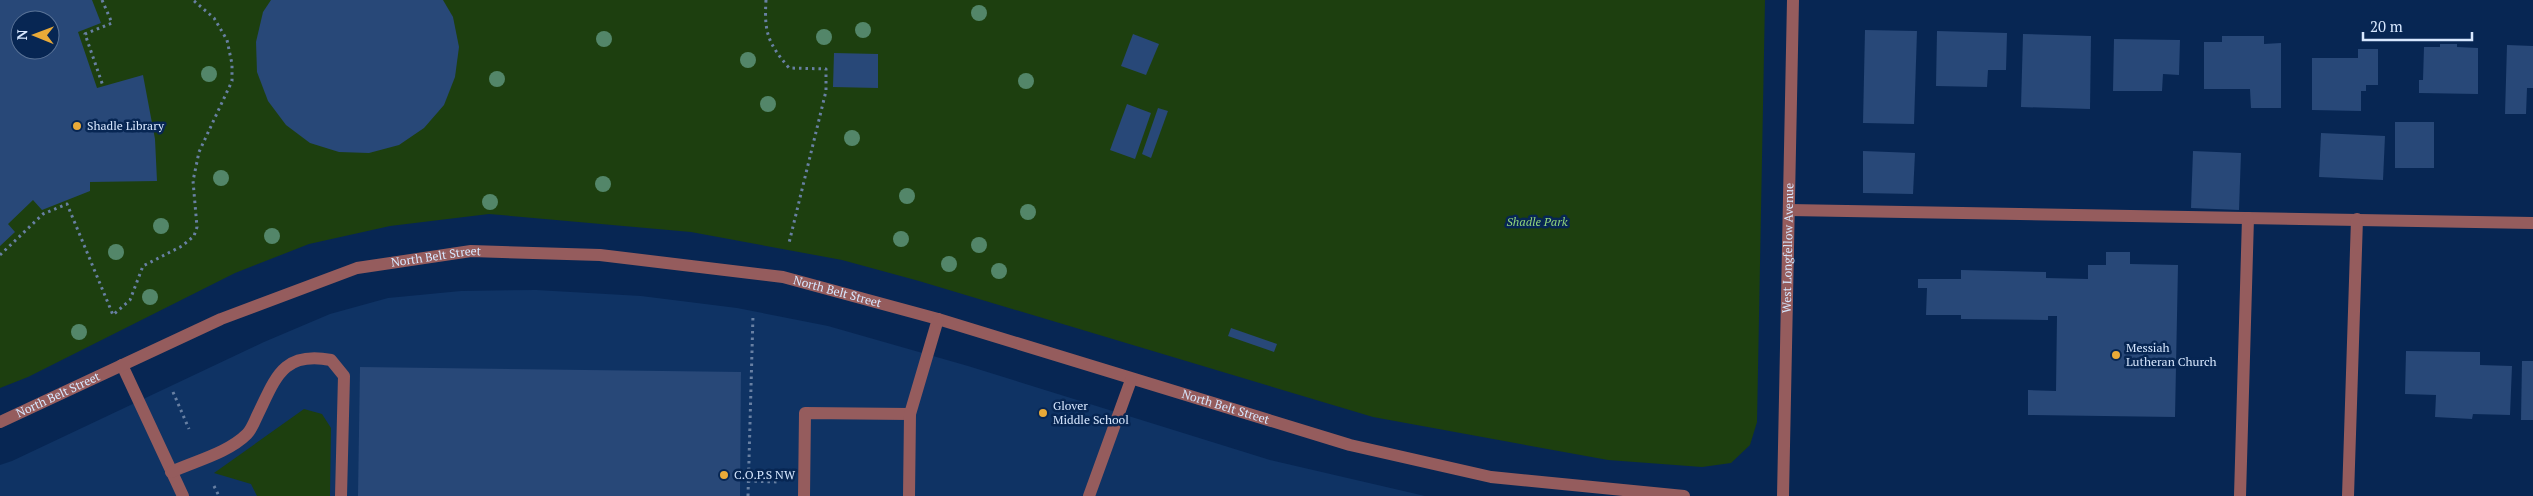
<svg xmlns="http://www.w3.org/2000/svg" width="2533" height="496" font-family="'PT Serif',serif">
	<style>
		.built { fill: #0f3364 }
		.green { fill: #1d3f0f; fill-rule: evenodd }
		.building { fill: #284878; fill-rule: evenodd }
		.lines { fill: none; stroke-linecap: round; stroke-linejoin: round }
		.path { stroke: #6880a3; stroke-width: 3; stroke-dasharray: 2.5 4; stroke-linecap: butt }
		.minor { stroke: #955c5d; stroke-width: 12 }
		.tree { fill: #538669 }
		.poi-dot { fill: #e9aa38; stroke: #072653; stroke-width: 2 }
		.labels { text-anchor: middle; stroke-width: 5; stroke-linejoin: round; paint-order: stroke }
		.poi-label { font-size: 12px; fill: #d7e7fe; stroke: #072653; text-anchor: start }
		.park-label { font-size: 12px; font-style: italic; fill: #92d47b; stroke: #072653 }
		.street-label { font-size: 12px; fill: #d7e7fe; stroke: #072653 }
	</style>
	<rect width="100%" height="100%" fill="#072653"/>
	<!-- built -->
	<path class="built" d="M536 290 641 296 737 308 828 326 968 366 1270 460 1425 496H0V465L12 461 264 342 330 314 388 298 461 291Z"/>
	<!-- green -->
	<g class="green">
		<path d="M0 0H1765L1757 422 1750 445 1731 463 1702 467 1608 460 1373 417 919 281 842 260 691 232 489 214 390 226 309 244 235 273 28 377 0 388ZM20 20H50V50H20Z"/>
		<path d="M304 409 322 414 331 428 330 496H257L251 484 214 473Z"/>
	</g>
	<!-- building -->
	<g class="building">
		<path d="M0 0H92L101 23 78 32 97 88 143 75 155 139 157 181 90 182V191L42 210 33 200 8 224 15 232 0 246ZM20 20H50V50H20Z"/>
		<path d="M271 0H443L453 17 459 47 455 77 444 105 424 128 399 145 369 153 339 152 310 143 286 125 268 101 257 72 256 42 263 12Z"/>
		<path d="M1865 30 1917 31 1914 124 1863 123Z"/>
		<path d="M1937 31 2007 33 2006 70H1988L1987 87 1936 86Z"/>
		<path d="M1133 34 1159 44 1146 75 1121 66Z"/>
		<path d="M2023 34 2091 36 2090 109 2021 107Z"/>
		<path d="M2222 36H2264V44L2281 43V108H2251L2250 89H2204V42H2222Z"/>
		<path d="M2114 39 2180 40 2179 75 2163 74 2162 91H2113Z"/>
		<path d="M2440 44H2457V47L2478 48V94L2419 93V80H2423L2424 47H2440Z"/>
		<path d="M2507 45 2533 46V88H2527L2526 114H2505Z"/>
		<path d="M2358 49H2378V85H2366V91H2361V111L2312 110V58H2358Z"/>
		<path d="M834 53 878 54V88L833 87Z"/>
		<path d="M1127 104 1151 113 1135 159 1110 150Z"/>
		<path d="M1158 108 1168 111 1151 158 1142 154Z"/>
		<rect x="2395" y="122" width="39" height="46"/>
		<path d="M2321 133 2385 136 2383 180 2319 177Z"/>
		<path d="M1863 151 1915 153 1913 194 1863 193Z"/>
		<path d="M2193 151 2241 153 2239 210 2191 208Z"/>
		<path d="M2106 252H2130V264L2178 265 2175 417 2028 415V390L2056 391 2057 316H2048V320L1961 319V315H1926L1927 288H1918V279H1961V270L2046 272V278L2088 279V265H2106Z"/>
		<path d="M1231 328 1277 344 1274 352 1228 336Z"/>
		<path d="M2406 351 2480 352V365L2512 366 2510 415 2473 414 2472 419 2435 417 2436 395 2405 394Z"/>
		<path d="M2522 361H2533V420H2521Z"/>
		<path d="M360 367 741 372 740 496H358Z"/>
	</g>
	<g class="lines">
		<!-- path -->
		<g class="path">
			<path d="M102 0 112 23 85 34 103 86"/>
			<path d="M766 0C764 33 768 43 789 68L826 69V91L789 243"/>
			<path d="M0 255 43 214 67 204 113 315 130 300 143 266 182 246 194 236 197 227 193 181 199 152 232 81V64L227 40 214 18 193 0"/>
			<path d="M173 392 189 429"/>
			<path d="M748 481 778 482"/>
			<path d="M214 486 219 496"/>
			<path d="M748 496 753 315"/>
		</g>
		<!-- minor -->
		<g class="minor">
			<path d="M1789 210 2533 223"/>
			<path d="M122 365 183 496"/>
			<path id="s1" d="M0 422 221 319 357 268 471 251 600 255 783 277 938 319 1350 445 1491 477 1684 496"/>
			<path d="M171 472C195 461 228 453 247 434 252 429 255 420 258 414 276 377 283 351 331 360L344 376 341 496"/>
			<path d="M804 496 805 413 910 414"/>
			<path d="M909 496 910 414 938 319"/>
			<path d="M1089 496 1131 380"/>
			<path id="s2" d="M1783 496 1793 0"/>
			<path d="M2240 496 2248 218"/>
			<path d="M2348 496 2357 219"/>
		</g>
	</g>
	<!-- trees -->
	<g class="tree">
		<circle cx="979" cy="13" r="8"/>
		<circle cx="863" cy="30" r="8"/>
		<circle cx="824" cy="37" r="8"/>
		<circle cx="604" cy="39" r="8"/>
		<circle cx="748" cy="60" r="8"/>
		<circle cx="209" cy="74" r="8"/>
		<circle cx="497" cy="79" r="8"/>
		<circle cx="1026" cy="81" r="8"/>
		<circle cx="768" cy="104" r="8"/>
		<circle cx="852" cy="138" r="8"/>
		<circle cx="221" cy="178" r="8"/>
		<circle cx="603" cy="184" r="8"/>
		<circle cx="907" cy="196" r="8"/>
		<circle cx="490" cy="202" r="8"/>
		<circle cx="1028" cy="212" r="8"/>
		<circle cx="161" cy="226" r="8"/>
		<circle cx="272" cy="236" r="8"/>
		<circle cx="901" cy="239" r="8"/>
		<circle cx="979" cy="245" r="8"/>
		<circle cx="116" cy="252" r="8"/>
		<circle cx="949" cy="264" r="8"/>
		<circle cx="999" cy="271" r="8"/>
		<circle cx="150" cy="297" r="8"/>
		<circle cx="79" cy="332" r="8"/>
	</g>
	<!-- markers -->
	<g class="poi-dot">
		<circle cx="77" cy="126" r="5"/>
		<circle cx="2116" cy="355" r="5"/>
		<circle cx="1043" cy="413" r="5"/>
		<circle cx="724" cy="475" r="5"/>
	</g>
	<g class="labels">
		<!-- poi labels -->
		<g class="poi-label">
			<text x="87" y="130">Shadle Library</text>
			<text x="2126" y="352">Messiah<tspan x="2126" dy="14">Lutheran Church</tspan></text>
			<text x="1053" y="410">Glover<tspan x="1053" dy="14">Middle School</tspan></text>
			<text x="734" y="479">C.O.P.S NW</text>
		</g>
		<!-- park labels -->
		<g class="park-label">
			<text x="1537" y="226">Shadle Park</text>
		</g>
		<!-- street labels -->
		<g class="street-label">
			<text dy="4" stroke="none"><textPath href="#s2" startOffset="248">West Longfellow Avenue</textPath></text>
			<text dy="4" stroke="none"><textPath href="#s1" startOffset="469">North Belt Street</textPath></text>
			<text dy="4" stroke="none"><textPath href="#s1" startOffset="874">North Belt Street</textPath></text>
			<text dy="4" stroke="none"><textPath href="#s1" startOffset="64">North Belt Street</textPath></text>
			<text dy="4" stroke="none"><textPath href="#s1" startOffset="1279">North Belt Street</textPath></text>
		</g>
	</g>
	<!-- north arrow -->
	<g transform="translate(35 35) rotate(271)"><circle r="24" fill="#072653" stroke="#5a7397"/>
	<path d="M0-4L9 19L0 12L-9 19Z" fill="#e9aa38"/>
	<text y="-8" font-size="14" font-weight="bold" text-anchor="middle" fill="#d7e7fe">N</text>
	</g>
	<!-- scale -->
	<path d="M2363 32v8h109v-8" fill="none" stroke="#d7e7fe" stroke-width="2.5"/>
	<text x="2370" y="32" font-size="15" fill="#d7e7fe" stroke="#072653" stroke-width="4" paint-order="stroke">20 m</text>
</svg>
